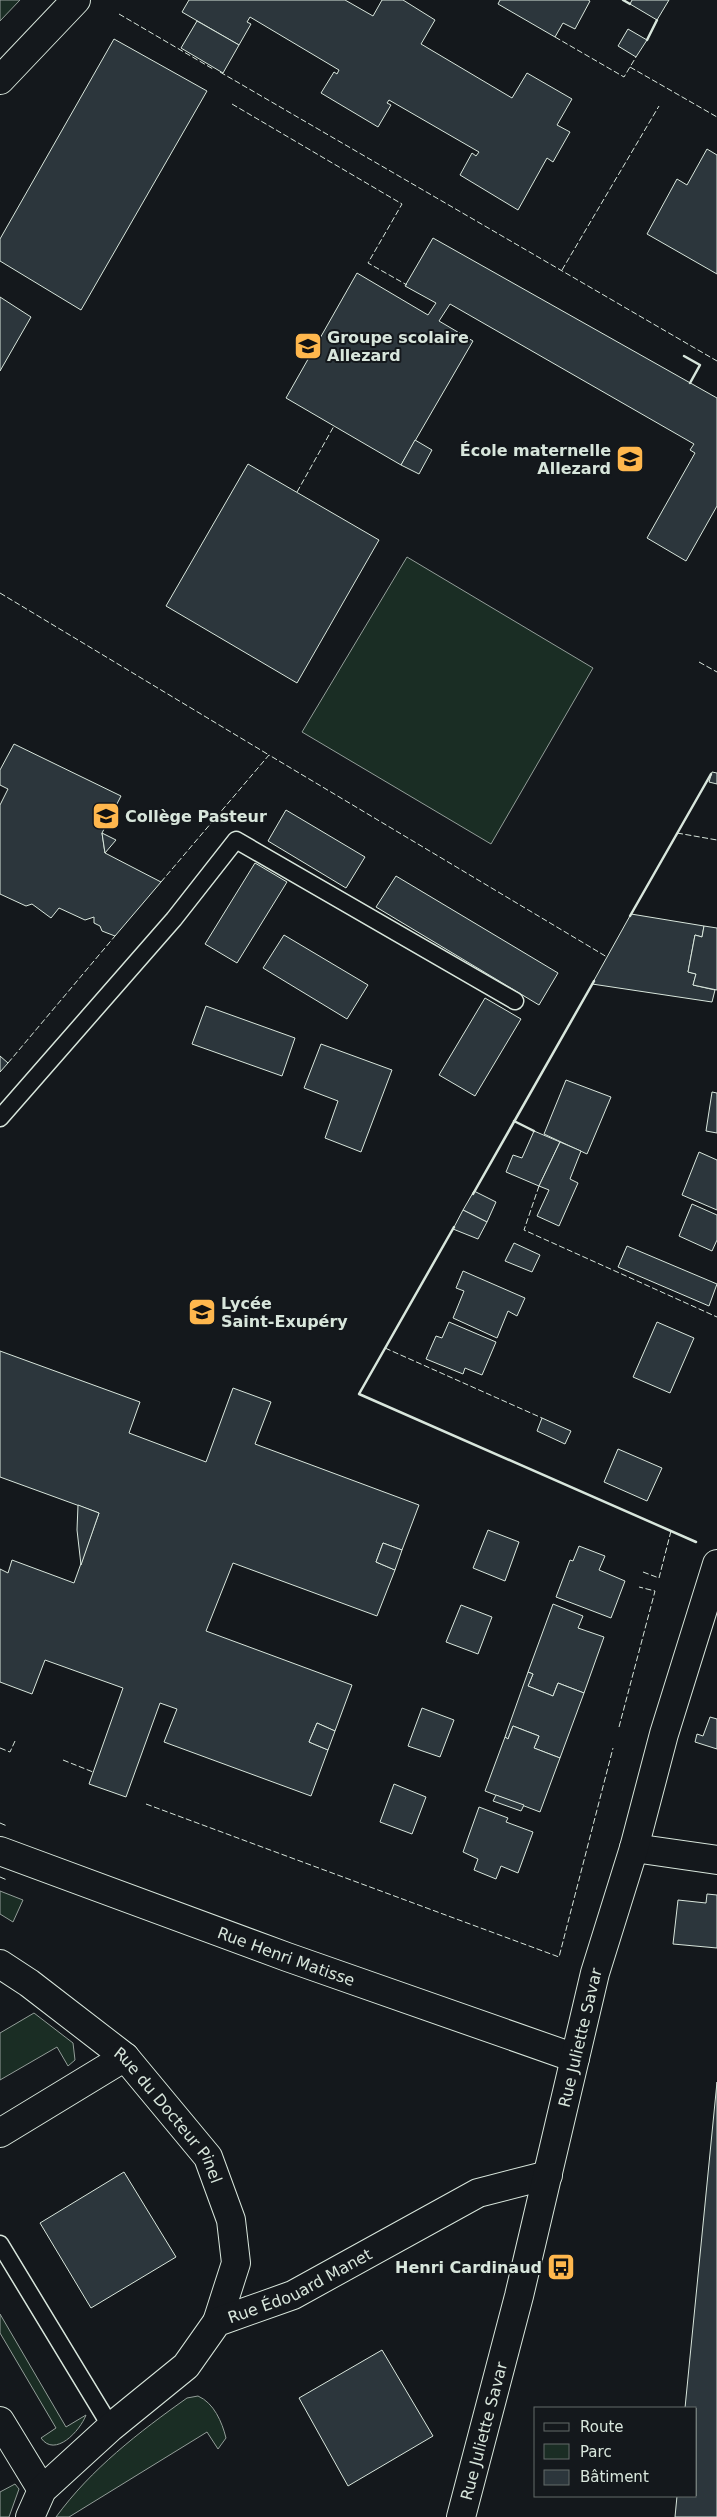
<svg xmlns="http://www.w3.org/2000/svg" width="717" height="2517" font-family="'DejaVu Sans',sans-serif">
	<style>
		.green { fill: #1a2d24; stroke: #939e99 }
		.building { fill: #2c363c; stroke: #d8e6dc }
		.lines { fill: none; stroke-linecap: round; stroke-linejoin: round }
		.lane-casing { stroke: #d8e6dc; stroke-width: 19 }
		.street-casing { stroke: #d8e6dc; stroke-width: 30 }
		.secondary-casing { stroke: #d8e6dc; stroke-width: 30 }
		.lane { stroke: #14181c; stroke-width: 16 }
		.street { stroke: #14181c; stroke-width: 28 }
		.secondary { stroke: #14181c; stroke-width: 28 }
		.fence { stroke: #d8e6dc; stroke-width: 1; stroke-dasharray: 6 2.5; stroke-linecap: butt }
		.wall { stroke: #d8e6dc; stroke-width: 2.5 }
		.labels { text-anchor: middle; stroke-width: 4; stroke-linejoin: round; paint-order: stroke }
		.poi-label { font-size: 16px; font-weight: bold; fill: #d8e6dc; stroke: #14181c; text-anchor: start }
		.street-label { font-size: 16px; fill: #d8e6dc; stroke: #14181c }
	</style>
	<rect width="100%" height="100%" fill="#14181c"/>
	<!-- green -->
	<g class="green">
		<path d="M0 0H20L0 21Z"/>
		<path d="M407 557 593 668 491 844 302 732Z"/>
		<path d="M0 1891 23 1900 13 1922 0 1914Z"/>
		<path d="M34 2013 73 2043 75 2060 68 2066 57 2047 0 2080V2033Z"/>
		<path d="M0 2314 66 2427 86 2415C80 2431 55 2458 41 2438L56 2428 0 2333Z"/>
		<path d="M198 2396C214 2403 222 2422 226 2438L218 2449 207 2432 69 2517H56C91 2469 139 2432 187 2398Z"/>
		<path d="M15 2484 19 2489 9 2517H0V2492Z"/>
	</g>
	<!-- building -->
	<g class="building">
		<path d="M189 0H345L373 16 382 0H403L435 20 421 44 512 98 527 73 572 99 557 125 570 132 553 162 547 158 518 210 460 175 472 153 476 156 479 152 389 100 387 103 391 105 378 127 321 93 334 72 337 74 339 70 250 17 247 22 251 24 239 45 182 12Z"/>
		<path d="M500 0H588L590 1 575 29 563 23 555 37 498 4Z"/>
		<path d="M632 0H669L657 20 630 4Z"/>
		<path d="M197 21 239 45 223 73 181 48Z"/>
		<path d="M628 29 647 40 636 57 618 46Z"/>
		<path d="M114 39 207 91 81 310 0 261V239Z"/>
		<path d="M707 149 717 155V274L647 234 677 179 687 185Z"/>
		<path d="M433 238 717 398V506L686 561 647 538 695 453 690 450 694 444 450 304 439 321 473 341 401 465 286 398 357 273 428 315 436 303 405 286Z"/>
		<path d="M0 297 31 317 0 371Z"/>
		<path d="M415 440 432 450 419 474 401 465Z"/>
		<path d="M248 464 379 540 297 683 166 606Z"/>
		<path d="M14 744 121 796 102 833 105 853 161 882 115 936 102 931 100 926 94 923V917L85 920 59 908 51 918 32 904 26 906 0 894V805L8 789 0 785V770Z"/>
		<path d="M712 772 717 773V784L709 782Z"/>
		<path d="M286 810 365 857 346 888 268 841Z"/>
		<path d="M102 833 116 840 105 853Z"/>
		<path d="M255 863 287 882 237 963 205 944Z"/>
		<path d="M396 876 558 973 539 1005 376 907Z"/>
		<path d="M631 914 704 926 702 937 695 935 688 972 696 974 693 985 715 990 712 1002 592 984Z"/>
		<path d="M704 926 717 928V990L693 985 696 974 688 972 695 935 702 937Z"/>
		<path d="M284 935 368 985 347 1019 263 968Z"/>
		<path d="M485 998 521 1019 475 1096 439 1075Z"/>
		<path d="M206 1006 295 1038 282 1076 192 1044Z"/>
		<path d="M321 1044 392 1070 361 1152 325 1138 338 1101 304 1088Z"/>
		<path d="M0 1056 8 1063 0 1072Z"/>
		<path d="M566 1080 611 1097 587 1154 544 1134Z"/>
		<path d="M712 1092 717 1093V1133L706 1131Z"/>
		<path d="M534 1131 560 1142 539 1186 506 1172 513 1155 522 1158Z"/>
		<path d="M560 1142 581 1151 570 1179 578 1183 559 1226 537 1216 549 1190 539 1186Z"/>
		<path d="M699 1152 717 1160V1210L682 1195Z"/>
		<path d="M474 1191 496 1202 487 1222 463 1210Z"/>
		<path d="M692 1204 717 1215V1240L712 1251 679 1236Z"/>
		<path d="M463 1210 487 1222 478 1239 453 1229Z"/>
		<path d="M514 1243 540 1255 532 1272 505 1261Z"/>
		<path d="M627 1246 717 1284 709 1306 618 1267Z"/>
		<path d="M463 1271 525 1298 517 1316 508 1311 497 1338 453 1318 464 1291 456 1288Z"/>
		<path d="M449 1322 496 1342 482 1375 465 1368 463 1374 426 1359 436 1336 442 1338Z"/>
		<path d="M657 1322 694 1338 670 1393 633 1377Z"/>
		<path d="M0 1351 140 1402 129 1433 206 1462 233 1388 271 1402 255 1444 419 1505 402 1550 383 1543 376 1562 395 1570 377 1616 233 1563 206 1631 352 1685 335 1731 317 1723 309 1742 328 1750 311 1796 164 1742 177 1709 160 1703 126 1797 89 1784 123 1688 45 1660 32 1694 0 1682V1569L8 1573 12 1560 74 1583 99 1513 0 1477Z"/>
		<path d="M542 1418 571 1431 565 1444 537 1431Z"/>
		<path d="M618 1449 662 1468 647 1501 604 1482Z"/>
		<path d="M78 1505 99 1513 81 1565 77 1530Z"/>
		<path d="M488 1530 519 1542 505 1581 473 1568Z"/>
		<path d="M383 1543 402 1550 395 1570 376 1562Z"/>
		<path d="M579 1546 605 1556 599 1570 625 1581 611 1618 556 1597 570 1560 573 1561Z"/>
		<path d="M553 1604 583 1616 578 1628 604 1637 584 1693 558 1683 553 1696 528 1686 533 1674 528 1672Z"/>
		<path d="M461 1605 492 1617 478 1654 446 1642Z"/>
		<path d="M528 1672 533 1674 528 1686 553 1696 558 1683 584 1693 560 1758 534 1748 539 1736 513 1726 508 1739 505 1737Z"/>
		<path d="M422 1708 454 1720 440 1757 408 1746Z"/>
		<path d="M710 1717 717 1719V1749L695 1742 697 1734 703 1736Z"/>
		<path d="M317 1723 335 1731 328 1750 309 1742Z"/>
		<path d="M513 1726 539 1736 534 1748 560 1758 540 1812 485 1791 505 1737 508 1739Z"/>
		<path d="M394 1784 426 1797 412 1834 380 1822Z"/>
		<path d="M496 1795 524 1805 521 1811 493 1801Z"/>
		<path d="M479 1807 508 1818 506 1822 533 1832 518 1873 501 1866 496 1879 474 1870 478 1859 463 1852Z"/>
		<path d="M707 1894 717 1895V1948L673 1944 678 1900 706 1903Z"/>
		<path d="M717 2082V2517H675L677 2496H696V2408H685Z"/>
		<path d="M124 2172 176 2257 91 2308 40 2223Z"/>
		<path d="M560 2257 568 2259 563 2277 555 2275Z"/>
		<path d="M382 2350 433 2436 348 2486 299 2398Z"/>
	</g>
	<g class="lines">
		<!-- lane casing -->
		<g class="lane-casing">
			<g id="lane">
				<path d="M0 1118 174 919 236 840 515 1001"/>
				<path d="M0 2244 111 2427"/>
			</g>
		</g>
		<!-- street casing -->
		<g class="street-casing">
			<g id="street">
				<path d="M634 1848 717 1860"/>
				<path id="s1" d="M0 1964 29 1983 125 2057 208 2157 231 2220 236 2263 217 2322"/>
				<path d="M0 2133 125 2057"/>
				<path d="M0 2421 42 2490"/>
				<path id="s2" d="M30 2517 42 2490 111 2427 186 2366 217 2322 293 2295 478 2193 548 2175"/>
			</g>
		</g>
		<!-- secondary casing -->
		<g class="secondary-casing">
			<g id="secondary">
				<path d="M0 80 76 0"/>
				<path id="s3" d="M0 1851 287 1957 575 2058"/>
				<path id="s4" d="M461 2517 519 2296 595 1973 634 1848 664 1734 717 1564"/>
			</g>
		</g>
		<!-- lane -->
		<use href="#lane" class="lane"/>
		<!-- street -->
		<use href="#street" class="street"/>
		<!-- secondary -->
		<use href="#secondary" class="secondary"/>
		<!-- fence -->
		<g class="fence">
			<path d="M119 14 213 69"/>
			<path d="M555 37 624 77 636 57"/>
			<path d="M630 67 717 117"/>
			<path d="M220 72 717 361"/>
			<path d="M232 104 402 204 368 263 407 285"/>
			<path d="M562 270 659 106"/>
			<path d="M297 492 334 426"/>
			<path d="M0 593 269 755"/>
			<path d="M699 662 717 672"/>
			<path d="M677 833 717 840"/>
			<path d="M161 882 269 755 607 957"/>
			<path d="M8 1063 115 936"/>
			<path d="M539 1186 524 1230 717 1317"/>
			<path d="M385 1348 542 1418"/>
			<path d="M643 1572 659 1578 671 1531"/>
			<path d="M619 1727 655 1591 639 1587"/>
			<path d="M0 1748 10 1752 15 1741"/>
			<path d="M63 1760 93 1772"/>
			<path d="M146 1804 559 1957 613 1748"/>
			<path d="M0 1823 7 1826"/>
			<path d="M0 1877 7 1880"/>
		</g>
		<!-- wall -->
		<g class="wall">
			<path d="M623 0 630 4"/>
			<path d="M647 40 657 20"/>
			<path d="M684 356 700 365 690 383"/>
			<path d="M630 916 711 774"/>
			<path d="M514 1121 534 1131"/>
			<path d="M473 1194 594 981"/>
			<path d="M454 1227 359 1394 696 1542"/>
		</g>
	</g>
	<!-- icons -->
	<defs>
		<g id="school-square" transform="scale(1.4375)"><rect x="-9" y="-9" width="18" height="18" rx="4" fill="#ffb74d" stroke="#14181c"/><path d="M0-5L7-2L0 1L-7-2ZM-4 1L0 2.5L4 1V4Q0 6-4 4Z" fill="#111"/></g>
		<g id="bus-square" transform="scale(1.4375)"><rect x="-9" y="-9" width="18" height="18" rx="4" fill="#ffb74d" stroke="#14181c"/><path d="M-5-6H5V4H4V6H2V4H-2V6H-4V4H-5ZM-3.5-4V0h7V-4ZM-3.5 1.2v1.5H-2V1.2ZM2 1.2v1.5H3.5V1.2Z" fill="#111"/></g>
	</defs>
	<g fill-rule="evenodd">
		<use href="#school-square" x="308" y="346"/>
		<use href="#school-square" x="630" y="459"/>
		<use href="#school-square" x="106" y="816"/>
		<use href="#school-square" x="202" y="1312"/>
		<use href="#bus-square" x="561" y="2267"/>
	</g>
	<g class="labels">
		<!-- poi labels -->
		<g class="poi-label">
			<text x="327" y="343">Groupe scolaire<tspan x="327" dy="18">Allezard</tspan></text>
			<text x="611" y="456" text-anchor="end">École maternelle<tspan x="611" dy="18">Allezard</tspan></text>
			<text x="125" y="822">Collège Pasteur</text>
			<text x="221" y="1309">Lycée<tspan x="221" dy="18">Saint-Exupéry</tspan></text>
			<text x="542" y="2273" text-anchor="end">Henri Cardinaud</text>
		</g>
		<!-- street labels -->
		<g class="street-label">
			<text dy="6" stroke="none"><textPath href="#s3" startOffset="305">Rue Henri Matisse</textPath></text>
			<text dy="6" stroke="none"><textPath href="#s4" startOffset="494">Rue Juliette Savar</textPath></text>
			<text dy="6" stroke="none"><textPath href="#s1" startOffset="229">Rue du Docteur Pinel</textPath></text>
			<text dy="6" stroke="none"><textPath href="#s2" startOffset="364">Rue Édouard Manet</textPath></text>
			<text dy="6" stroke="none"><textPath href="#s4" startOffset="89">Rue Juliette Savar</textPath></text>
		</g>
	</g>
	<!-- legend -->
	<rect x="534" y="2407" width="162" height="90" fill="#14181c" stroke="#626a69"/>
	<rect x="544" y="2423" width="25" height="8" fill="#14181c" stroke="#626a69"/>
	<text x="580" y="2432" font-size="15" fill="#d8e6dc">Route</text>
	<rect x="544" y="2444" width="25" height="15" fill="#1a2d24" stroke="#626a69"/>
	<text x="580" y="2457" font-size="15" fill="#d8e6dc">Parc</text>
	<rect x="544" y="2470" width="25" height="15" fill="#2c363c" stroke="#626a69"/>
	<text x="580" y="2482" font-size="15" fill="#d8e6dc">Bâtiment</text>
</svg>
